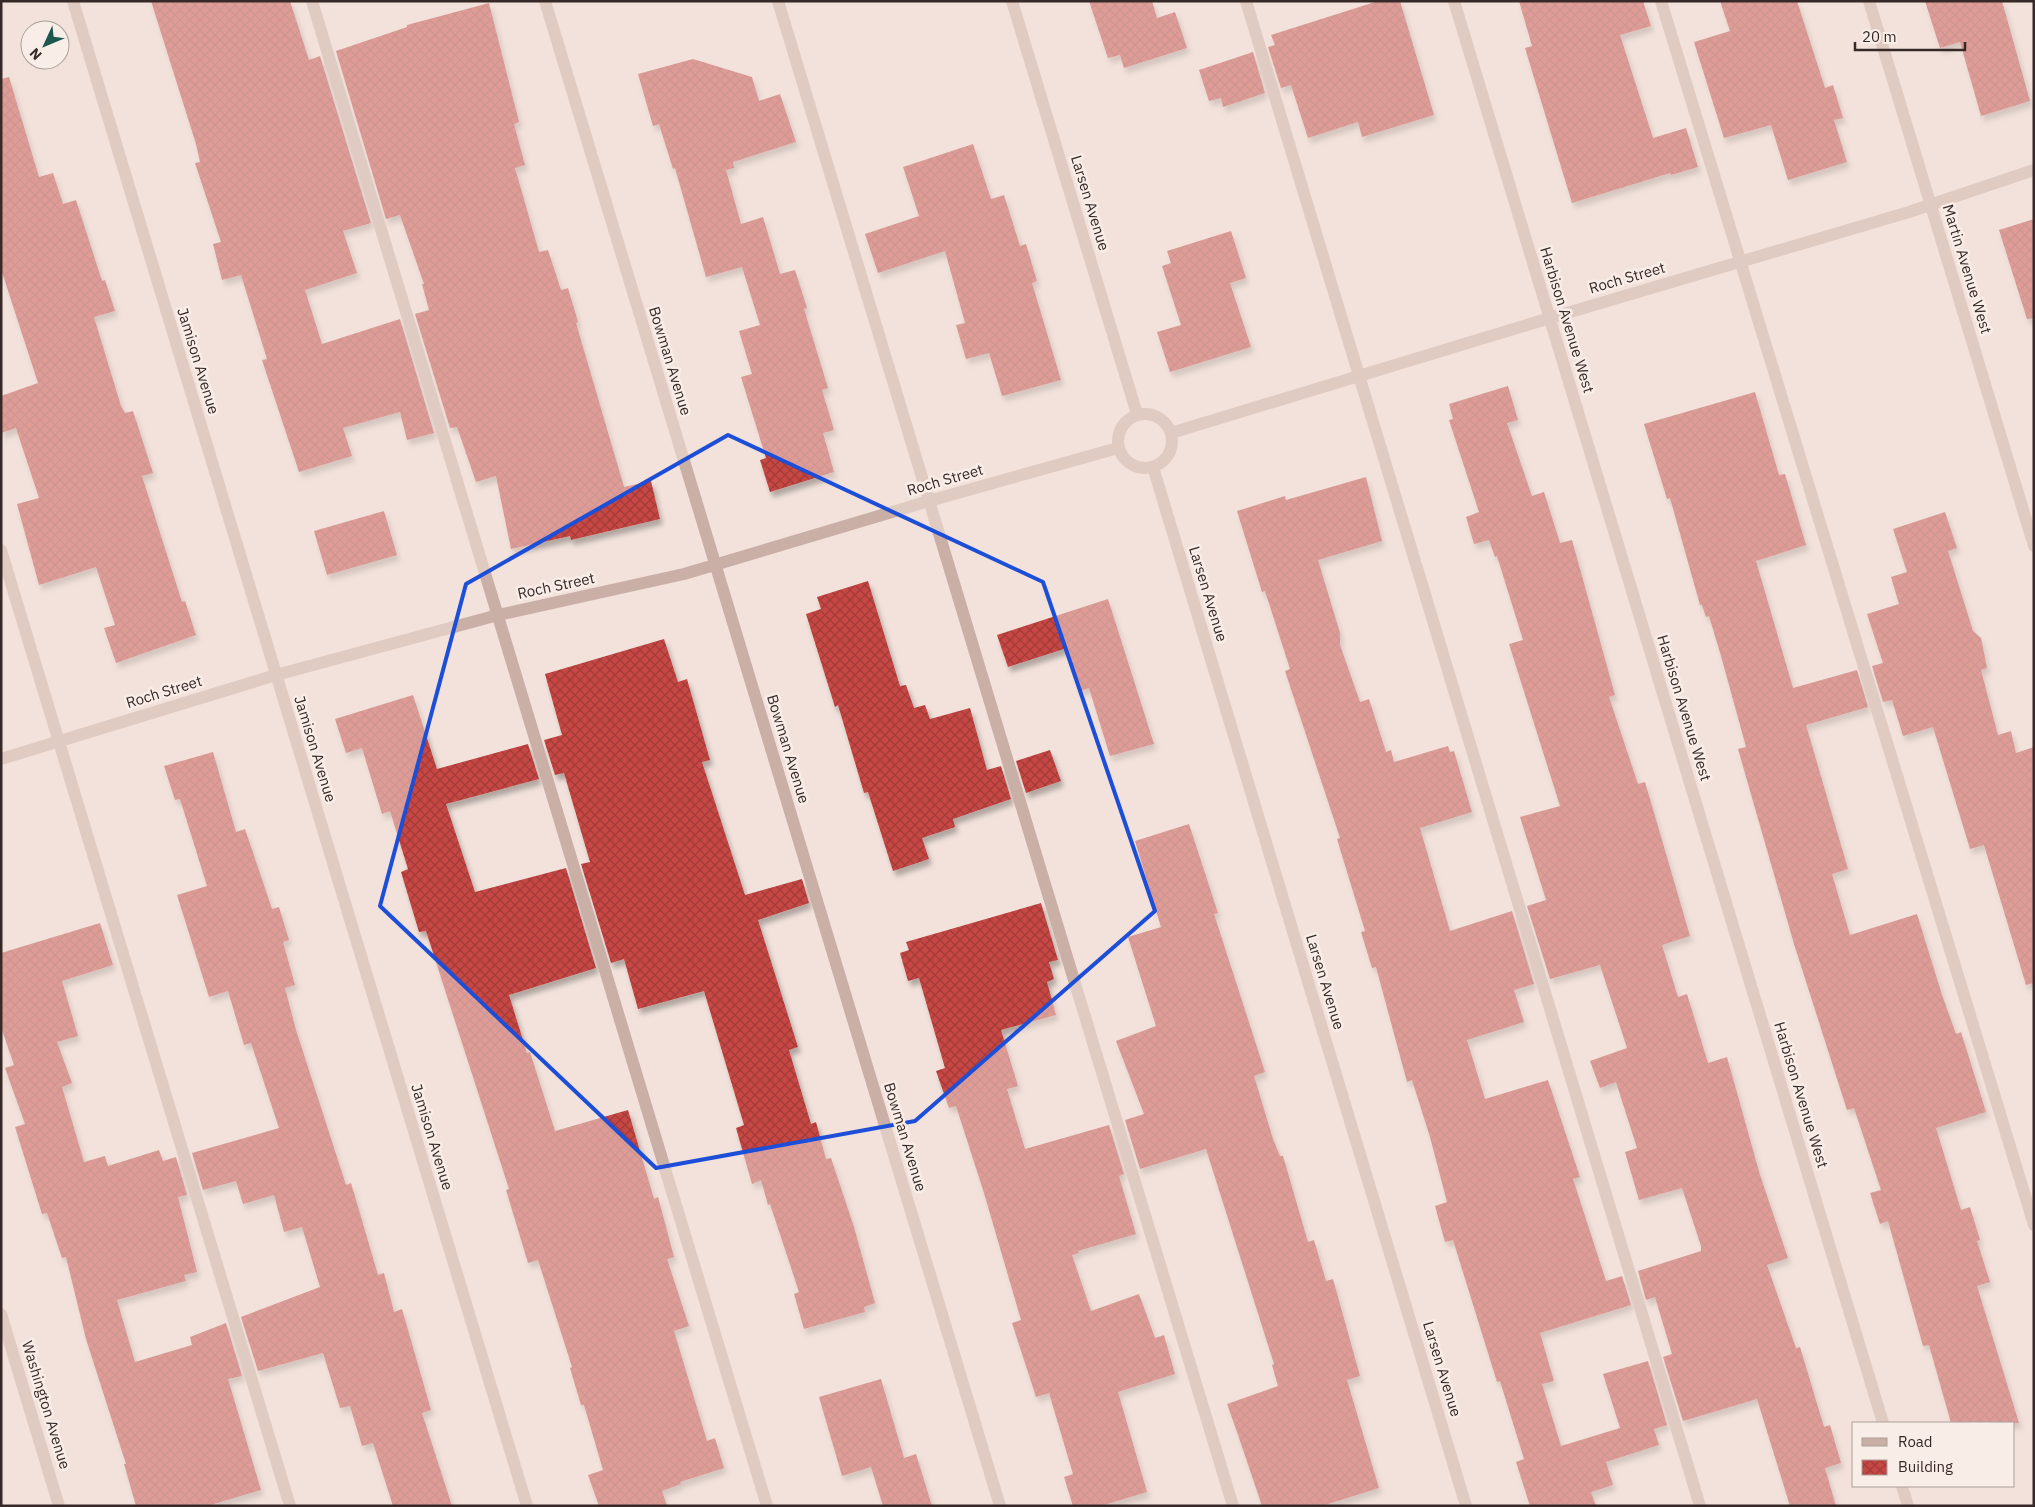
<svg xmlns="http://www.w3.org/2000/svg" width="2035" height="1507" font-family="'IBM Plex Sans',sans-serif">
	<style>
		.building { fill: url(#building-cross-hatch); filter: url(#shadow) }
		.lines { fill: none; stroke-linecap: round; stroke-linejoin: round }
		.lane { stroke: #caafa7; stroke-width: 12 }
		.street { stroke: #caafa7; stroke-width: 12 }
		.marked { fill: none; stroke: #1d4ed8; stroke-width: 4; stroke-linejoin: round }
		.labels { text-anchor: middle; stroke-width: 5; stroke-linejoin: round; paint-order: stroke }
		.street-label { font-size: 15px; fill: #362927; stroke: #f9ede7 }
	</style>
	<defs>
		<pattern id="building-cross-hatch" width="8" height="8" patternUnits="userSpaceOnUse" patternTransform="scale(1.25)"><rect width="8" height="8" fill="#c74744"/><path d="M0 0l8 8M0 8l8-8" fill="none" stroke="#a23b39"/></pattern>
		<filter id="shadow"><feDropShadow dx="3" dy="5.5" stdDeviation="2.5" flood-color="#0004"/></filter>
	</defs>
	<rect width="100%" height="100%" fill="#f2e2db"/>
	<!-- building -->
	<g class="building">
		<path d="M151 1H290L309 60 320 56 371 223 343 231 357 273 305 290 322 344 400 319 434 433 407 440 400 412 343 428 352 456 299 472 262 360 267 359 241 275 222 280 213 244 221 242 195 163 200 162 196 144Z"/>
		<path d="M1089 1H1152L1157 18 1175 12 1187 48 1124 68 1120 55 1108 58Z"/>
		<path d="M1378 1H1400L1434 115 1362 137 1358 122 1308 138 1291 85 1281 88 1268 47 1275 45 1271 35Z"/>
		<path d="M1519 1H1643L1651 26 1620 35 1653 138 1686 128 1698 167 1671 175 1670 173 1572 203 1525 48 1532 46Z"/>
		<path d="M1720 1H1797L1825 88 1833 85 1843 118 1834 120 1847 162 1788 180 1771 125 1724 138 1694 42 1730 31Z"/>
		<path d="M1925 1H2002L2030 101 1981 116 1960 42 1940 48Z"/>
		<path d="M489 3 519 122 514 124 525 165 515 168 539 252 548 250 561 290 568 288 578 322 576 323 624 487 651 481 660 519 571 540 570 536 511 549 496 476 476 482 457 427 450 428 415 314 429 310 422 284H424L400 215 386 219 336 51 407 27V25Z"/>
		<path d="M1253 52 1265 93 1223 107 1221 98 1209 101 1199 70Z"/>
		<path d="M693 59 752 77 759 101 780 94 796 142 733 162 734 168 726 170 741 224 763 217 780 274 795 270 807 308 804 309 828 388 822 390 834 430 823 433 834 472 770 492 760 460 766 458 741 377 752 374 739 331 760 325 742 267 706 277 675 168 673 169 659 124 653 126 638 74Z"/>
		<path d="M9 77 39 177 53 173 63 204 76 200 102 281 105 280 115 311 94 317 121 406 125 413 133 411 153 473 142 476 182 602 185 601 196 635 116 663 104 628 115 625 96 567 39 585 17 504 39 498 16 428 1 433V396L38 383 1 269V79Z"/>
		<path d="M973 144 991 199 1004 195 1020 246 1026 244 1037 281 1032 283 1061 380 1002 396 989 353 966 359 956 325 965 323 945 251 878 273 865 234 919 216 903 167Z"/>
		<path d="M2034 219V318L2027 319 1999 230Z"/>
		<path d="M1231 231 1246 278 1230 283 1251 347 1170 372 1157 332 1181 325 1162 266 1171 263 1167 251Z"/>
		<path d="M1508 386 1518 420 1507 423 1532 496 1544 492 1560 543 1572 540 1615 695 1609 697 1638 784 1645 782 1690 936 1662 945 1678 997 1687 994 1708 1063 1727 1057 1760 1175 1788 1258 1767 1265 1796 1348 1800 1347 1824 1427 1830 1425 1841 1463 1825 1468 1836 1506H1790L1757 1399 1683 1421 1663 1357 1672 1354 1655 1297 1646 1300 1638 1271 1701 1251V1246L1682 1188 1639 1200 1625 1152 1637 1148 1616 1082 1600 1088 1590 1061 1627 1048 1600 965 1550 979 1527 906 1546 900 1520 817 1560 806 1509 644 1523 640 1497 556 1495 557 1489 540 1474 544 1466 517 1479 512 1449 420 1453 419 1449 404Z"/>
		<path d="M1755 392 1779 475 1785 474 1806 545 1756 561 1793 688 1857 670 1868 707 1806 725 1848 869 1832 874 1850 935 1917 914 1942 995 1956 1034 1961 1032 1986 1112 1936 1128 1961 1210 1970 1207 1980 1240 1977 1241 1990 1282 1977 1286 2019 1423H1951L1929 1345 1923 1346 1888 1221 1880 1224 1870 1193 1881 1190 1854 1108 1847 1110 1794 944 1738 749 1746 747 1721 656 1709 616 1706 617 1702 605H1700L1670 498 1667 499 1644 424Z"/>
		<path d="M1366 477 1382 541 1318 560 1340 633V645L1360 702 1369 699 1386 752 1391 750 1394 762 1448 746 1450 752 1454 751 1472 812 1420 828 1450 931 1512 911 1534 984 1514 990 1524 1022 1467 1040 1485 1099 1548 1080 1580 1177 1573 1179 1606 1281 1622 1276 1631 1305 1540 1333 1554 1381 1542 1384 1561 1446 1620 1428 1603 1374 1648 1361 1667 1425 1654 1429 1659 1445 1606 1462 1613 1485 1591 1492 1596 1506H1530L1516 1462 1524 1459 1500 1381 1497 1382 1453 1240 1445 1242 1435 1206 1447 1202 1430 1137 1412 1080 1407 1082 1376 967 1372 968 1361 932 1365 931 1337 839 1340 838 1285 671 1290 669 1265 591 1262 592 1237 511 1285 496 1286 500Z"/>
		<path d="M384 511 397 555 327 575 314 531Z"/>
		<path d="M1945 512 1957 548 1948 551 1973 631 1981 638 1987 668 1981 670 1998 735 2011 731 2016 753 2034 747V983L2026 985 1984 845 1970 849 1933 727 1903 736 1892 700 1883 702 1872 666 1883 663 1867 614 1899 604 1891 577 1907 572 1893 529Z"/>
		<path d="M868 581 900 686 906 685 914 708 925 705 930 719 970 708 987 770 1001 766 1011 799 953 819 955 827 922 838 929 859 893 871 868 792 864 793 838 705 835 707 806 614 821 609 817 597Z"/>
		<path d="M1108 599 1154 744 1110 756 1089 688 1080 691 1067 648 1008 667 997 635Z"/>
		<path d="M664 639 678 682 687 679 710 760 702 762 745 895 802 879 809 903 758 920 798 1047 789 1050 811 1124 816 1122 826 1159 831 1158 854 1227 875 1303 864 1307 865 1312 804 1329 794 1294 799 1292 770 1204 768 1205 761 1180 752 1184 736 1128 744 1125 704 991 638 1009 624 959 611 963 581 864 590 862 564 773 555 775 544 740 562 735 545 674Z"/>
		<path d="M413 695 437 769 528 744 539 779 446 804 475 892 566 868 596 968 509 995 527 1053 530 1052 555 1131 628 1110 654 1199 658 1197 674 1257 667 1259 689 1326 674 1331 707 1441 715 1438 724 1468 680 1482 681 1484 662 1491 667 1506H599L588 1475 603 1470 584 1405H581L570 1368 572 1367 538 1260 528 1263 506 1190 509 1189 426 931 419 932 401 872 408 869 390 811 382 814 362 748 346 753 335 719Z"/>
		<path d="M1050 750 1061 781 1026 793 1016 761Z"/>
		<path d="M213 752 236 832 245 829 272 909 279 907 289 940 283 942 295 985 285 988 296 1030 346 1185 351 1183 378 1275 384 1273 394 1312 402 1309 431 1410 422 1413 452 1506H393L373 1443 362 1446 350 1406 340 1408 323 1353 258 1371 241 1317 320 1287 302 1227 284 1232 274 1195 243 1204 236 1181 203 1190 192 1153 279 1128 251 1043 244 1045 228 991 209 997 177 895 207 886 180 799 175 800 164 766Z"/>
		<path d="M1189 824 1218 913 1214 914 1265 1072 1254 1076 1273 1139 1280 1156H1283L1308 1242 1314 1240 1326 1281 1333 1279 1360 1376 1347 1380 1379 1488 1322 1506H1262L1236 1429 1227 1404 1278 1386 1272 1365 1274 1364 1206 1149 1140 1169 1125 1120 1144 1114 1116 1041 1156 1026 1128 937 1161 927 1135 841Z"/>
		<path d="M1041 903 1058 960 1049 962 1054 979 1047 982 1056 1015 1001 1030 1018 1086 1007 1089 1025 1149 1109 1125 1124 1174 1119 1176 1136 1234 1078 1251 1079 1253 1072 1255 1091 1311 1139 1294 1155 1338 1164 1335 1175 1374 1118 1392 1147 1492 1101 1506H1073L1064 1477 1073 1474 1049 1393 1036 1397 1012 1323 1021 1320 984 1193 956 1106 949 1108 936 1071 945 1068 919 978 908 981 900 953 909 950 906 942Z"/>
		<path d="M100 923 113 965 62 981 78 1036 57 1042 72 1083 62 1087 84 1162 105 1156 108 1166 159 1150 163 1161 176 1157 187 1195 178 1197 197 1272 184 1275 186 1281 117 1300 135 1362 192 1345 190 1337 226 1323 242 1376 228 1379 261 1490 207 1506H136L124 1464H126L86 1339 66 1257 62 1258 47 1213 42 1214 15 1127 25 1124 5 1068 14 1065 1 1027V953Z"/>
		<path d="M881 1379 904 1458 916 1454 932 1506H883L871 1467 842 1476 819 1397Z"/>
	</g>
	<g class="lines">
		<!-- lane -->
		<g class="lane">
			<path d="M312 1 767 1506"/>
			<path d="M778 1 1233 1506"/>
			<path d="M1246 1 1700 1506"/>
			<path d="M1661 1 2034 1225"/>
			<path d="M1 550 290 1506"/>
		</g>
		<!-- street -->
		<g class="street">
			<path d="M73 1 527 1506"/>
			<path d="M545 1 1000 1506"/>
			<path d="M1012 1 1137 414"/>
			<path d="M1454 1 1883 1423"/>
			<path d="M1869 1 2034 546"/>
			<circle cx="1145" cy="441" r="27"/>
			<path d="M1171 433 1550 318 1909 212 2034 170"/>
			<path d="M1153 467 1466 1506"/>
			<path d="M1 759 276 675 498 615 684 574 929 501 1118 448"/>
			<path d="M1 1314 59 1506"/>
			<path d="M1902 1486 1908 1506"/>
		</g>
	</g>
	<!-- marked area -->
	<path d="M0 0H2035V1507H0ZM728 435 1043 582 1155 911 915 1121 656 1168 380 906 466 584Z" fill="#f2e2db" fill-opacity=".55" fill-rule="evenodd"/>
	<path class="marked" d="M728 435 1043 582 1155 911 915 1121 656 1168 380 906 466 584Z"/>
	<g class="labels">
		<!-- street labels -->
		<g class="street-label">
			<text transform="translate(1090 203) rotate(73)" y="5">Larsen Avenue</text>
			<text transform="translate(1967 269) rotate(73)" y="5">Martin Avenue West</text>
			<text transform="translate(1627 278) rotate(-16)" y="5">Roch Street</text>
			<text transform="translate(1567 320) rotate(73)" y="5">Harbison Avenue West</text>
			<text transform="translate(198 361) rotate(73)" y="5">Jamison Avenue</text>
			<text transform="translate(670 361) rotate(73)" y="5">Bowman Avenue</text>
			<text transform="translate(945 480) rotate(-16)" y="5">Roch Street</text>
			<text transform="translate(556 586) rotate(-12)" y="5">Roch Street</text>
			<text transform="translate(1208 594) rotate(73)" y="5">Larsen Avenue</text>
			<text transform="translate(164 692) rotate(-17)" y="5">Roch Street</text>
			<text transform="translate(1684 708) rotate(73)" y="5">Harbison Avenue West</text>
			<text transform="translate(315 749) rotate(73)" y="5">Jamison Avenue</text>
			<text transform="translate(788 749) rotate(73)" y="5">Bowman Avenue</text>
			<text transform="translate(1325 982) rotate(73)" y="5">Larsen Avenue</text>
			<text transform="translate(1801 1095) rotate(73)" y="5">Harbison Avenue West</text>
			<text transform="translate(432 1137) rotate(73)" y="5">Jamison Avenue</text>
			<text transform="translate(905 1137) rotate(73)" y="5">Bowman Avenue</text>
			<text transform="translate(1442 1369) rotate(73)" y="5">Larsen Avenue</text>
			<text transform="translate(46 1405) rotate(73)" y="5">Washington Avenue</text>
		</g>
	</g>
	<!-- border -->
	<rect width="2035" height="1507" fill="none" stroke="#362927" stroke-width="5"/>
	<!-- legend -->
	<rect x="1852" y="1422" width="162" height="65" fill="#f9ede7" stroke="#ab9f9a"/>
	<rect x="1862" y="1438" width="25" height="8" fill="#caafa7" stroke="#ab9f9a"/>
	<text x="1898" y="1447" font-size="15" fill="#362927">Road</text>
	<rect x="1862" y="1460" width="25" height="15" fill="url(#building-cross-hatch)" stroke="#ab9f9a"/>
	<text x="1898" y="1472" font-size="15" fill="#362927">Building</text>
	<!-- north arrow -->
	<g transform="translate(45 45) rotate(226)"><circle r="24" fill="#f9ede7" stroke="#ab9f9a"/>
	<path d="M0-4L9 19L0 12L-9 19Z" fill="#1d584f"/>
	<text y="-8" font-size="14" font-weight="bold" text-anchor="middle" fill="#362927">N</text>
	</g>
	<!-- scale -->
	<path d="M1855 42v8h110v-8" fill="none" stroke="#362927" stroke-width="2.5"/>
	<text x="1862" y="42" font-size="15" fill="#362927" stroke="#f9ede7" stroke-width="4" paint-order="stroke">20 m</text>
</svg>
